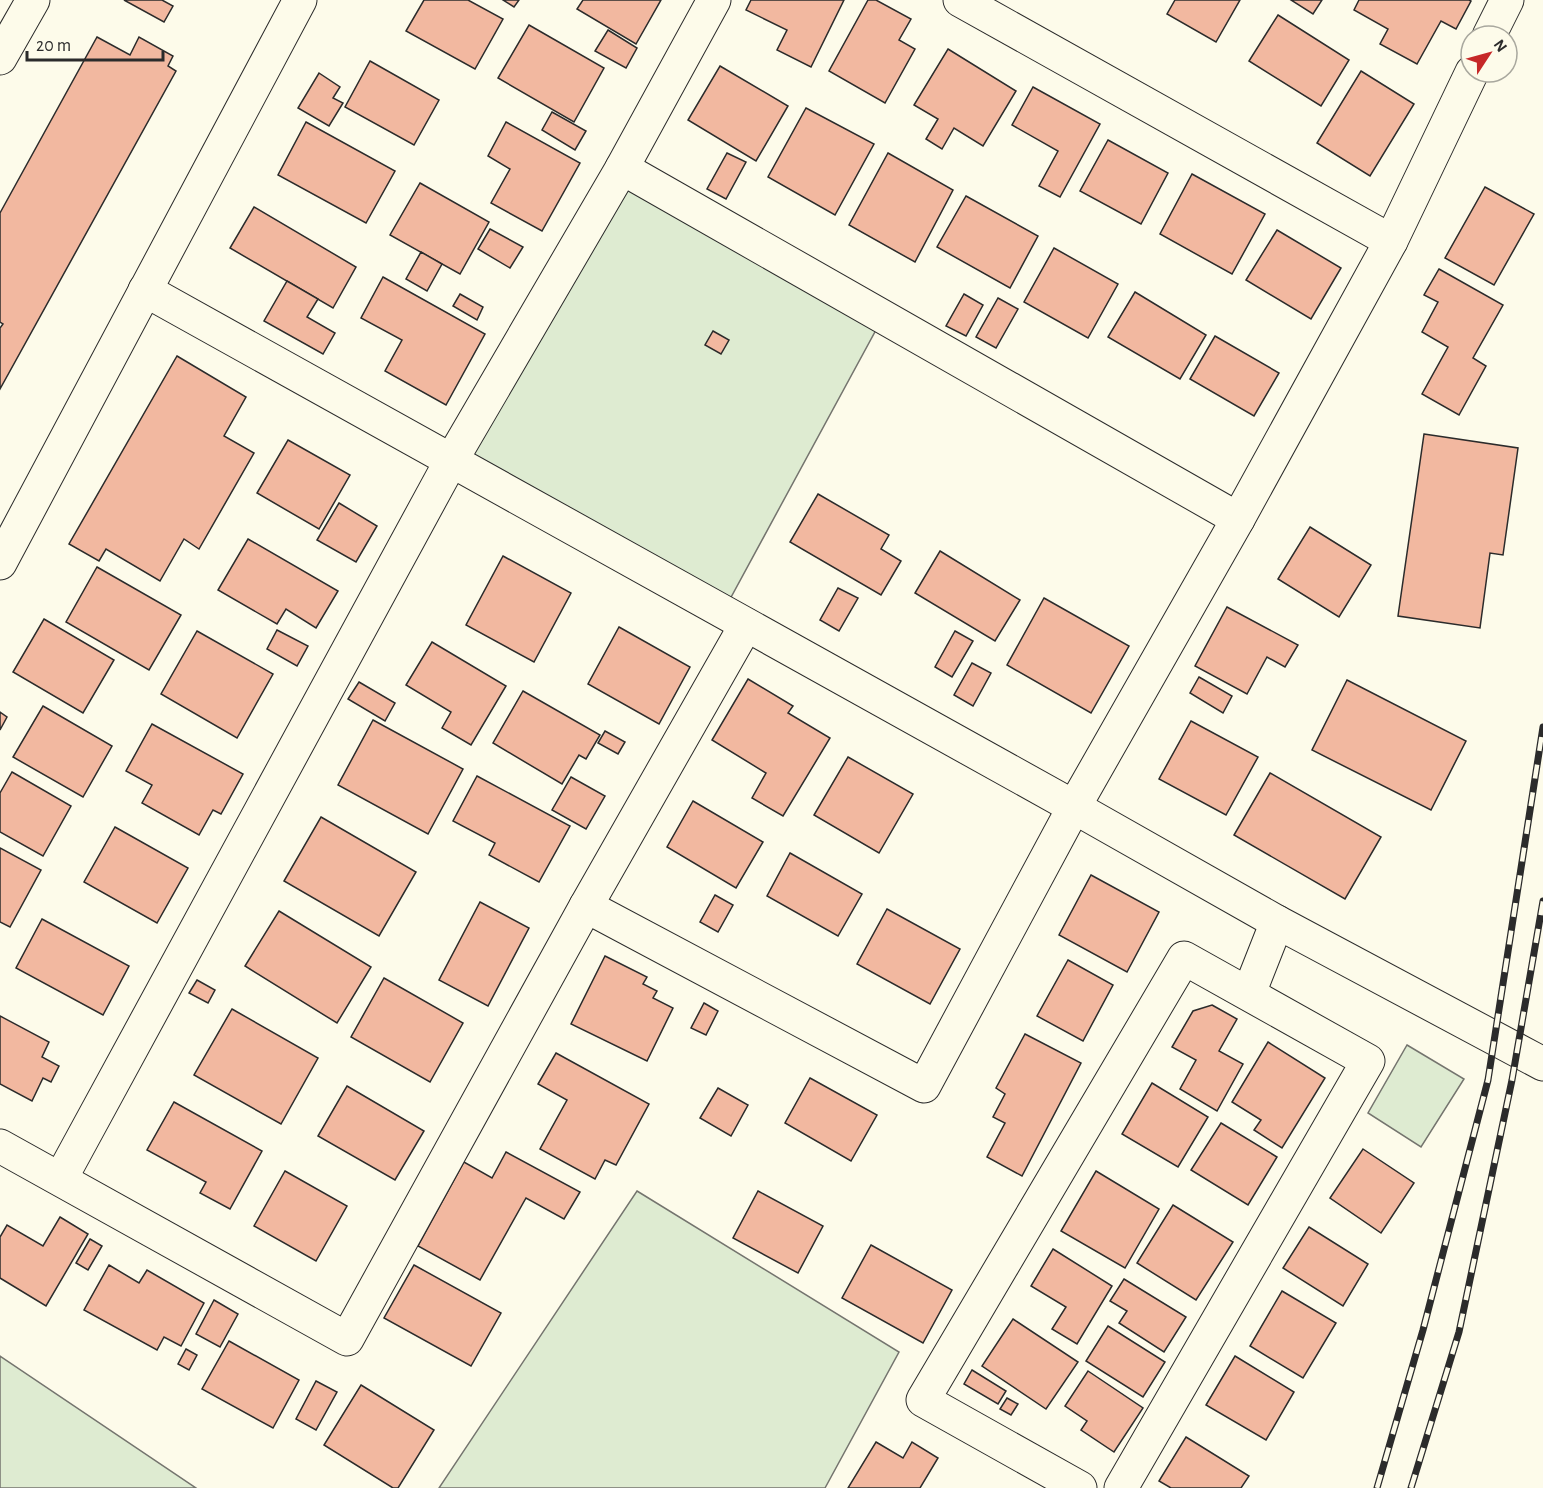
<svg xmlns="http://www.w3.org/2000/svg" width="1543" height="1488" font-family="'Alegreya Sans',sans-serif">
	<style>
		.green { fill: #deebd1; stroke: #74746e; stroke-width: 1.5 }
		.building { fill: #f2b8a0; stroke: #2b2b2b; stroke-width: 1.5 }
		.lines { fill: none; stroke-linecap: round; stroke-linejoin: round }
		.minor-casing { stroke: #2b2b2b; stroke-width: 35 }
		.minor { stroke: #fdfbea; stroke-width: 33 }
		.rail-casing { stroke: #2b2b2b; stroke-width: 7 }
		.rail { stroke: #fdfbea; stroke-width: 4.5; stroke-dasharray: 14; stroke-linecap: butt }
	</style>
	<rect width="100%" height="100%" fill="#fdfbea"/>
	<!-- green -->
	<g class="green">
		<path d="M622 168 883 317 723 612 451 461Z"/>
		<path d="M1407 1045 1464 1079 1421 1147 1368 1113Z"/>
		<path d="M637 1191 899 1352 825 1488H439Z"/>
		<path d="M0 1356 196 1488H0Z"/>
	</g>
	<!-- building -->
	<g class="building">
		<path d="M124 0H162L173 6 164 22Z"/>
		<path d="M424 0H468L503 19 475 69 406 31Z"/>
		<path d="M503 0H519L514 7Z"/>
		<path d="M583 0H661L636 44 577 9Z"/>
		<path d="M751 0H844L811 67 777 50 787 30 746 10Z"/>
		<path d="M868 0H876L911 19 899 40 915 49 885 103 829 71Z"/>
		<path d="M1175 0H1240L1216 42 1167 14Z"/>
		<path d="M1291 0H1322L1313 14Z"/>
		<path d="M1359 0H1469L1471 1 1456 29 1441 21 1417 64 1380 44 1388 29 1354 10Z"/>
		<path d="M1278 15 1349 60 1321 106 1249 61Z"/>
		<path d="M529 25 604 68 574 122 498 78Z"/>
		<path d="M608 30 637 48 626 68 595 51Z"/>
		<path d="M97 37 130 55 139 37 173 56 168 66 176 71 0 389V328L3 324 0 322V213Z"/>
		<path d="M948 49 1016 91 983 146 954 128 942 149 926 139 938 119 914 105Z"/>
		<path d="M370 61 439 100 414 145 345 107Z"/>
		<path d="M720 66 788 106 756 161 688 120Z"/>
		<path d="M1361 71 1414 104 1370 176 1317 143Z"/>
		<path d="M319 73 340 87 333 98 343 103 329 126 298 108Z"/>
		<path d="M1033 87 1100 124 1060 197 1039 186 1058 151 1012 125Z"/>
		<path d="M806 108 874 144 835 215 768 177Z"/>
		<path d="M552 112 586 131 575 150 542 130Z"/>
		<path d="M306 122 395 171 366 223 278 175Z"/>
		<path d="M506 122 580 163 542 231 491 203 510 169 488 156Z"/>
		<path d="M1108 140 1168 173 1141 224 1080 191Z"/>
		<path d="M727 153 746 162 726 199 707 189Z"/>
		<path d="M888 153 953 190 915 262 849 225Z"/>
		<path d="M1192 174 1265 214 1232 274 1160 234Z"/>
		<path d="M420 183 489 222 460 274 390 235Z"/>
		<path d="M1485 187 1534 214 1494 285 1445 258Z"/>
		<path d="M966 196 1038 236 1010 288 937 247Z"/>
		<path d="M254 207 356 267 333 308 230 248Z"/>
		<path d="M490 229 523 247 510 268 478 249Z"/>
		<path d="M1277 230 1341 268 1311 319 1246 280Z"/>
		<path d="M1054 248 1118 284 1088 338 1024 302Z"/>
		<path d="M421 252 442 264 427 291 406 279Z"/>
		<path d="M1439 269 1503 305 1473 358 1486 366 1459 415 1422 394 1448 347 1422 332 1438 302 1424 295Z"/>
		<path d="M383 277 485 334 446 405 385 371 402 340 361 318Z"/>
		<path d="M287 281 318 299 307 317 335 333 323 354 264 321Z"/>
		<path d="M1135 292 1206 335 1180 379 1108 337Z"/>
		<path d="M460 294 483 307 477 320 453 306Z"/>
		<path d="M964 294 983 305 966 336 946 326Z"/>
		<path d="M998 298 1018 309 996 348 976 337Z"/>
		<path d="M713 331 729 340 721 354 705 345Z"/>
		<path d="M1215 336 1279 373 1254 416 1190 379Z"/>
		<path d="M177 356 246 397 224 436 254 453 199 549 184 539 160 581 106 549 99 561 69 544Z"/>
		<path d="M1424 434 1518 448 1503 555 1490 553 1480 628 1398 616Z"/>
		<path d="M288 440 350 475 319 529 257 493Z"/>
		<path d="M818 494 889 535 881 549 901 561 881 595 790 542Z"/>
		<path d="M339 503 377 526 356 562 317 540Z"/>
		<path d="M1310 527 1371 565 1339 617 1278 579Z"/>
		<path d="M248 539 338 591 316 628 286 609 277 624 218 590Z"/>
		<path d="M940 551 1020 600 995 641 915 593Z"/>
		<path d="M503 556 571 593 534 662 466 625Z"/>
		<path d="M97 567 181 615 149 670 66 622Z"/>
		<path d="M838 588 858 598 839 631 820 620Z"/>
		<path d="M1044 598 1129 646 1091 713 1007 665Z"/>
		<path d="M1227 607 1298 645 1285 667 1267 657 1247 694 1195 666Z"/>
		<path d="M44 619 114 660 83 713 13 672Z"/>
		<path d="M619 627 690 667 659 724 588 684Z"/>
		<path d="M277 630 308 646 297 666 267 649Z"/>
		<path d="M197 631 273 674 237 738 161 694Z"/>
		<path d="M955 631 973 641 952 677 935 667Z"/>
		<path d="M432 642 506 686 471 745 442 728 451 712 406 685Z"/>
		<path d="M972 663 991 673 973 706 954 695Z"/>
		<path d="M1199 677 1232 696 1223 713 1190 693Z"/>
		<path d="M748 679 793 706 788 713 830 738 783 816 752 798 766 773 712 740Z"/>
		<path d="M1347 680 1466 741 1431 810 1312 750Z"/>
		<path d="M359 682 395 703 385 721 348 699Z"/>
		<path d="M523 691 600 735 586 759 579 755 562 784 493 743Z"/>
		<path d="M43 706 112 746 83 797 13 757Z"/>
		<path d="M0 712 7 717 0 730Z"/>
		<path d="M373 720 463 769 428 834 338 785Z"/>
		<path d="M1191 721 1258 757 1226 815 1159 779Z"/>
		<path d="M152 724 243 774 221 814 213 810 199 835 142 803 152 785 126 771Z"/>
		<path d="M605 731 625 742 618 754 598 743Z"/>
		<path d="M848 757 913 794 879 853 814 815Z"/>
		<path d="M12 772 71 806 43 856 0 832V793Z"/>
		<path d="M1270 773 1381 837 1345 899 1234 835Z"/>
		<path d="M477 776 570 826 539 882 489 855 495 843 453 821Z"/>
		<path d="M571 777 605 796 586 829 552 810Z"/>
		<path d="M693 801 763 842 736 888 667 847Z"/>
		<path d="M321 817 416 872 379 936 284 881Z"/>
		<path d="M115 827 188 868 157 923 84 882Z"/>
		<path d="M0 848 41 870 10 927 0 922Z"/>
		<path d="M790 853 862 894 838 936 767 896Z"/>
		<path d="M1091 875 1159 912 1127 972 1059 935Z"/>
		<path d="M715 895 733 905 718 932 700 922Z"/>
		<path d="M480 902 529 928 488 1006 439 980Z"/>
		<path d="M887 909 960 949 930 1004 857 964Z"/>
		<path d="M279 911 371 967 337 1023 245 966Z"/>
		<path d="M42 919 129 966 103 1015 16 968Z"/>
		<path d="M605 956 647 977 643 984 657 991 653 998 673 1008 647 1061 571 1024Z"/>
		<path d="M1068 960 1113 985 1083 1041 1037 1016Z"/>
		<path d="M384 978 463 1023 430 1082 351 1037Z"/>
		<path d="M197 980 215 990 208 1003 189 993Z"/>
		<path d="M704 1003 718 1011 706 1035 691 1028Z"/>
		<path d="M1212 1005 1237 1019 1219 1051 1243 1064 1217 1111 1180 1089 1196 1060 1172 1047 1193 1011Z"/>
		<path d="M232 1009 318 1058 281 1124 194 1075Z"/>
		<path d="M0 1016 49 1042 42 1057 59 1066 51 1082 43 1078 32 1101 0 1084Z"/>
		<path d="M1025 1034 1081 1063 1022 1176 987 1157 1005 1123 993 1117 1005 1094 996 1088Z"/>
		<path d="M1268 1042 1325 1078 1282 1148 1254 1130 1261 1120 1232 1102Z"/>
		<path d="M556 1053 649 1104 616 1165 605 1160 595 1179 540 1149 567 1100 538 1084Z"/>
		<path d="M810 1078 877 1115 851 1161 785 1123Z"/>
		<path d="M1152 1083 1208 1117 1178 1167 1122 1134Z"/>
		<path d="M347 1086 424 1131 395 1180 318 1136Z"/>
		<path d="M718 1088 748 1105 731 1136 700 1118Z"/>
		<path d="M174 1102 262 1151 230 1209 200 1193 206 1182 147 1150Z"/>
		<path d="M1221 1123 1277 1157 1248 1205 1191 1170Z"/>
		<path d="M1363 1149 1414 1183 1381 1233 1330 1198Z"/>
		<path d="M506 1152 580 1192 564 1219 526 1198 480 1280 418 1246 464 1162 492 1178Z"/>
		<path d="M285 1171 347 1206 316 1261 254 1226Z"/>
		<path d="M1096 1171 1159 1209 1125 1268 1061 1231Z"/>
		<path d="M758 1191 823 1226 798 1273 733 1238Z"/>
		<path d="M1173 1205 1233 1242 1196 1300 1137 1263Z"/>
		<path d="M60 1217 88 1234 46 1306 0 1278V1237L7 1225 43 1246Z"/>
		<path d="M1309 1227 1368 1264 1343 1306 1283 1268Z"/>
		<path d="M90 1239 102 1246 88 1270 76 1263Z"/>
		<path d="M871 1245 952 1290 923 1343 842 1298Z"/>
		<path d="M1053 1249 1112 1286 1077 1344 1052 1329 1066 1307 1031 1286Z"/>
		<path d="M109 1265 139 1283 147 1270 204 1303 181 1346 164 1337 157 1350 84 1310Z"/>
		<path d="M414 1265 501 1313 471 1366 384 1318Z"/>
		<path d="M1124 1279 1186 1317 1164 1352 1119 1323 1127 1311 1110 1301Z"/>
		<path d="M1282 1291 1336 1323 1303 1378 1250 1346Z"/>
		<path d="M214 1300 238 1314 220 1347 196 1334Z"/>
		<path d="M1013 1319 1078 1362 1046 1409 982 1366Z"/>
		<path d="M1108 1326 1165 1362 1143 1397 1086 1361Z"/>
		<path d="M229 1341 299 1380 273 1428 202 1389Z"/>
		<path d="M186 1349 197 1355 189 1370 178 1364Z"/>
		<path d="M1235 1356 1294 1392 1266 1440 1206 1405Z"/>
		<path d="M972 1370 1006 1391 998 1404 964 1384Z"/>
		<path d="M1088 1371 1143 1408 1114 1452 1081 1430 1087 1421 1065 1406Z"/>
		<path d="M316 1381 337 1392 316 1430 296 1419Z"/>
		<path d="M361 1385 434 1430 398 1488H393L324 1445Z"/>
		<path d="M1007 1398 1018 1404 1011 1415 1000 1409Z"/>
		<path d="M1186 1437 1249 1476 1241 1488H1171L1159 1481Z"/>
		<path d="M876 1442 903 1458 912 1442 938 1458 920 1488H848Z"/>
	</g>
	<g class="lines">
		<!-- minor casing -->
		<g class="minor-casing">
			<g id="minor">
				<path d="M960 0 1391 241"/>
				<path d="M1489 36 1507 0"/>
				<path d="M0 58 33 0"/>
				<path d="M622 168 1238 519"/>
				<path d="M145 290 1074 807 1277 922 1543 1064"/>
				<path d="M0 563 300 0"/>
				<path d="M586 906 924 1086 1074 807 1238 519 1391 241 1472 72"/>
				<path d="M1249 993 1277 922"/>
				<path d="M0 1146 347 1339 586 906 746 625"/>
				<path d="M61 1178 451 461 622 168 714 0"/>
				<path d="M1080 1488 923 1400 1184 958 1368 1061 1121 1488"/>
			</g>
		</g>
		<!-- minor -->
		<use href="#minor" class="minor"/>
		<!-- rail casing -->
		<g class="rail-casing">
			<g id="rail">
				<path d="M1377 1488 1423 1330 1488 1080 1543 727"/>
				<path d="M1411 1488 1459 1332 1512 1080 1543 901"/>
			</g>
		</g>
		<!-- rail -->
		<use href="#rail" class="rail"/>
	</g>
	<!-- north arrow -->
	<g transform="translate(1489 54) rotate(54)"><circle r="28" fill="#fdfbea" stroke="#a9a89e" stroke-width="1.5"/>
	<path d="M0-4.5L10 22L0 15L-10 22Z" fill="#c62828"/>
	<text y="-9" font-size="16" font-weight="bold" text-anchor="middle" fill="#2b2b2b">N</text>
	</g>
	<!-- scale -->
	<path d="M27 51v9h136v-9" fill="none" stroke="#2b2b2b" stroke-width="3"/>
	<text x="36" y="51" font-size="18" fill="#2b2b2b" stroke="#fdfbea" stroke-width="4.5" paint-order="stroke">20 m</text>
</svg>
